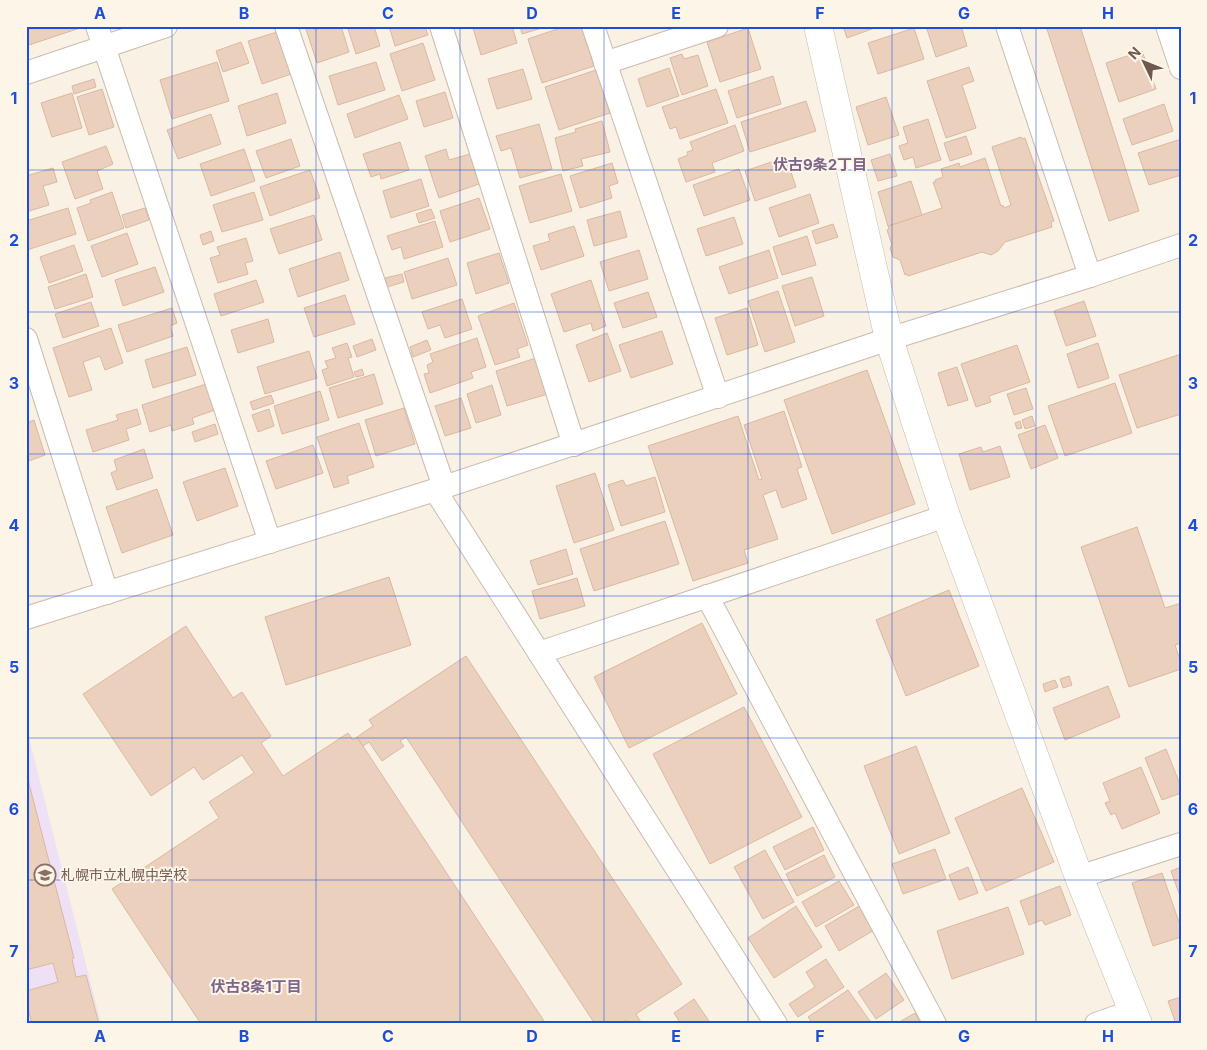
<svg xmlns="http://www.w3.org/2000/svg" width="1207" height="1050" font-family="Inter,'Noto Sans JP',sans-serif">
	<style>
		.education { fill: #eee0f5 }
		.building { fill: #ebd0be; stroke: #dbb8a0 }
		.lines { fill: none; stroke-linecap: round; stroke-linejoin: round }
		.minor-casing { stroke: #cbbbae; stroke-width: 24 }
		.tertiary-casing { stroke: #cbbbae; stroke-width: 29 }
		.minor { stroke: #fff; stroke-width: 22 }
		.tertiary { stroke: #fff; stroke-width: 28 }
		.grid { fill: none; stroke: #1d4ed8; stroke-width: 1; stroke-opacity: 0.55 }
		.labels { text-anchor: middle; stroke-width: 4; stroke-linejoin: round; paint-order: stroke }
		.education-label { font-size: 14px; fill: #785e54; stroke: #fcf5e8; text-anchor: start }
		.neighbourhood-label { font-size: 15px; font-weight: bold; fill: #7d658a; stroke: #fcf5e8 }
		.neatline { fill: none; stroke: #1d4ed8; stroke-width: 2 }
		.grid-label { font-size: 16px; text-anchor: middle; font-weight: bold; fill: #1d4ed8 }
	</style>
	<rect width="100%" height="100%" fill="#f9f1e3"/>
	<!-- education -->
	<path class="education" d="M26 726 101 1024H26Z"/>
	<!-- building -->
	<g class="building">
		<path d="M26 26H83V27L26 46Z"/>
		<path d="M305 26H314L315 30 324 26H341L349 52 317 63Z"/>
		<path d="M347 26H374L380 46 356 54Z"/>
		<path d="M389 26H425L428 35 395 46Z"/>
		<path d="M480 26H512L517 43 481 55 473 28Z"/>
		<path d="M520 26H548L522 34Z"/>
		<path d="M566 26H581L594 66 542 83 528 39Z"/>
		<path d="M843 26H880L847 38Z"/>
		<path d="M926 26H961L967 46 936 57Z"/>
		<path d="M1046 26H1080L1139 211 1109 221Z"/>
		<path d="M748 28 761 69 720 82 707 42Z"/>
		<path d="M914 28 924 59 878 74 868 43Z"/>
		<path d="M277 32 291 74 262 84 248 41Z"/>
		<path d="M241 42 249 63 223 72 216 51Z"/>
		<path d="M423 43 435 80 402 91 390 54Z"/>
		<path d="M1142 51 1156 89 1119 102 1106 63Z"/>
		<path d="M682 54 684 59 698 55 708 86 682 95 670 58Z"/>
		<path d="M217 62 229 101 172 119 160 80Z"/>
		<path d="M376 62 385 90 338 105 329 76Z"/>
		<path d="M969 67 974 81 962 85 976 128 946 138 927 81Z"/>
		<path d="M669 68 679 96 647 107 638 79Z"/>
		<path d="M523 69 532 99 497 109 488 79Z"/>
		<path d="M596 70 610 113 559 130 545 87Z"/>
		<path d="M773 76 781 104 737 118 728 91Z"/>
		<path d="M94 79 96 87 74 94 72 86Z"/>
		<path d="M102 89 114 127 89 135 77 97Z"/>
		<path d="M716 89 728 123 680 139 676 127 670 129 662 107Z"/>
		<path d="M445 92 453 118 424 127 416 101Z"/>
		<path d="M72 93 82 128 52 137 41 103Z"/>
		<path d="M277 93 286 123 247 136 238 106Z"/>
		<path d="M399 95 408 119 355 138 347 114Z"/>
		<path d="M886 97 899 135 868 145 856 107Z"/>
		<path d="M806 101 816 131 750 152 741 122Z"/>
		<path d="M1164 104 1173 131 1132 145 1123 119Z"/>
		<path d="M211 114 221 144 178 159 167 130Z"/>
		<path d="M928 119 941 160 916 168 913 157 904 160 899 146 908 143 903 127Z"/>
		<path d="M602 121 610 152 581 159 583 166 563 171 555 138 576 132 575 129Z"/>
		<path d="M539 124 552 169 520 178 511 148 501 151 496 136Z"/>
		<path d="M735 125 744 151 712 163 715 172 686 182 678 159 688 155 687 152 693 150 690 142Z"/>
		<path d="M966 136 972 154 950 161 944 143Z"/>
		<path d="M1021 137 1022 139 1025 138 1054 221 1051 222 1052 227 1005 242 998 251 991 255 982 252 908 276 907 274 905 275 900 260 893 257 890 248 892 245 887 230 889 229 888 226 942 208 933 182H936L935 180 943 177 941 169 959 163 960 167 985 158 1001 206 1003 205 1004 208 1011 205 992 147Z"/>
		<path d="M291 139 300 166 266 178 256 151Z"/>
		<path d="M1181 139V175L1149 185 1138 153Z"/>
		<path d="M400 142 409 170 381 179 380 174 371 177 363 154Z"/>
		<path d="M106 146 113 164 97 171 103 189 75 199 62 162Z"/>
		<path d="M244 149 255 181 211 196 200 164Z"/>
		<path d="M446 149 449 160 470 154 479 184 439 198 425 156Z"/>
		<path d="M890 154 897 176 878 181 871 160Z"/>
		<path d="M786 157 796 187 755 201 745 171Z"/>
		<path d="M612 163 618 183 609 186 612 198 580 208 570 176Z"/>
		<path d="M53 168 57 182 43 186 49 205 26 212V176Z"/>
		<path d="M739 169 750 200 704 216 693 185Z"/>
		<path d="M310 170 320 198 270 216 260 187Z"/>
		<path d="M561 174 572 211 530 223 519 186Z"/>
		<path d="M421 179 429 206 391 218 383 191Z"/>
		<path d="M911 181 922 215 888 226 878 192Z"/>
		<path d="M112 192 124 228 88 241 77 208 91 203 90 200Z"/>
		<path d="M254 192 263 220 222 232 213 205Z"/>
		<path d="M810 194 819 223 779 237 769 208Z"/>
		<path d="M479 198 490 229 450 242 440 211Z"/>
		<path d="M68 208 76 234 27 250 26 221Z"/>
		<path d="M145 208 149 220 126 228 122 215Z"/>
		<path d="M431 209 435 218 419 223 416 214Z"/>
		<path d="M620 211 627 237 594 246 587 220Z"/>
		<path d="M314 215 322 240 279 254 270 229Z"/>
		<path d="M734 217 743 244 706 256 697 229Z"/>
		<path d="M435 221 443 247 404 259 401 247 392 250 387 236Z"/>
		<path d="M833 224 838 237 816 244 812 231Z"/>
		<path d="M574 226 584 256 541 270 533 246 550 241 548 234Z"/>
		<path d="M211 231 214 241 203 245 200 235Z"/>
		<path d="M127 233 138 264 102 277 91 246Z"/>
		<path d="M807 236 816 265 782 275 773 247Z"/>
		<path d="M246 238 253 261 245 263 248 274 218 283 210 258 220 255 217 247Z"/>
		<path d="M74 245 83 271 49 283 40 257Z"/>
		<path d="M639 250 648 279 609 291 600 262Z"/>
		<path d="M769 250 778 278 729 294 719 267Z"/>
		<path d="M340 252 349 280 298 297 289 269Z"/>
		<path d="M499 253 509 283 476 294 467 263Z"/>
		<path d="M448 258 457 285 412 299 404 272Z"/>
		<path d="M155 267 164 292 123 306 115 280Z"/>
		<path d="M86 274 93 297 55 309 48 287Z"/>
		<path d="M402 274 404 282 387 287 385 278Z"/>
		<path d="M812 277 824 316 795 326 782 286Z"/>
		<path d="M256 280 264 302 221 316 214 294Z"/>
		<path d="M591 280 606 326 593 331 591 323 564 332 551 294Z"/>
		<path d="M778 291 795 342 765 352 748 301Z"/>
		<path d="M648 292 657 317 623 328 614 303Z"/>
		<path d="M345 295 355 324 314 337 304 308Z"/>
		<path d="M462 299 472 329 445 338 440 325 428 329 422 312Z"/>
		<path d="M1084 301 1096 336 1066 346 1054 311Z"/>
		<path d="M91 302 99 326 63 338 55 314Z"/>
		<path d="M514 303 528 345 517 349 520 357 495 365 478 316Z"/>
		<path d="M172 308 177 323 170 326 173 336 127 352 118 325Z"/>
		<path d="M747 308 758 345 727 355 715 318Z"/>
		<path d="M268 319 274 342 238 353 231 330Z"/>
		<path d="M111 328 123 363 105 370 100 356 83 362 92 390 69 397 53 348Z"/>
		<path d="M662 331 673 364 631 378 619 345Z"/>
		<path d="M607 333 621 371 589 382 576 345Z"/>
		<path d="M477 338 486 367 471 372 473 378 430 393 424 374 429 373 427 365 433 362 430 354Z"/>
		<path d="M372 339 376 350 357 357 353 346Z"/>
		<path d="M427 340 431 350 413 357 410 347Z"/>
		<path d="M347 343 352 357 348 358 354 377 327 386 322 370 328 368 325 361 336 358 332 348Z"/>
		<path d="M1098 343 1109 378 1078 388 1067 354Z"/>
		<path d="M1017 345 1030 382 989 396 991 402 976 407 961 364Z"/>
		<path d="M187 347 196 375 153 388 145 360Z"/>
		<path d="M309 351 317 378 265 394 257 367Z"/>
		<path d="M1181 354V414L1137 428 1119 375Z"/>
		<path d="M536 358 548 394 507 406 496 371Z"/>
		<path d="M957 367 968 400 948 406 938 373Z"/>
		<path d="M362 369 364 375 356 377 354 372Z"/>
		<path d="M867 370 915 504 832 534 784 400Z"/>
		<path d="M374 374 383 404 338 418 329 388Z"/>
		<path d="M1115 383 1132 433 1065 456 1048 406Z"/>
		<path d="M206 384 215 410 192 418 194 424 172 431 171 425 150 432 142 405Z"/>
		<path d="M492 385 501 415 476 423 467 394Z"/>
		<path d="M1026 388 1033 409 1014 415 1007 394Z"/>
		<path d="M320 391 329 420 282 434 274 406Z"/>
		<path d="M271 395 274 403 253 410 250 402Z"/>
		<path d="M461 398 471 428 445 436 435 406Z"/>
		<path d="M404 408 415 444 376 456 365 420Z"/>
		<path d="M137 409 141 424 126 429 129 440 93 452 86 430 118 420 116 415Z"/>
		<path d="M269 409 274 426 258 432 252 415Z"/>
		<path d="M784 411 802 467 797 469 807 499 782 508 776 490 763 495 778 539 744 550 748 563 693 581 648 446 738 416 759 480 762 479 744 425Z"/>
		<path d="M1032 416 1035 426 1025 429 1022 420Z"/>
		<path d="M34 420 45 455 26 462V423Z"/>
		<path d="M1020 421 1022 428 1017 429 1015 423Z"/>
		<path d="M359 423 374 467 347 476 349 483 334 488 317 437Z"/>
		<path d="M215 424 218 434 195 442 192 432Z"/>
		<path d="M1045 425 1058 458 1031 469 1018 435Z"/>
		<path d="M313 445 323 473 276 489 266 461Z"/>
		<path d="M1000 446 1010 477 970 490 959 454 981 447 983 452Z"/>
		<path d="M144 449 153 478 117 490 111 473 117 470 114 460Z"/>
		<path d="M225 468 238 506 197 521 183 482Z"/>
		<path d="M595 473 614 530 574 543 556 486Z"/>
		<path d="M655 477 665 512 621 526 608 485 623 480 626 486Z"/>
		<path d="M157 489 173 535 122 553 106 507Z"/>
		<path d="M665 521 679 564 594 591 580 549Z"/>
		<path d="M1137 527 1165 608 1181 603V643L1175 645 1181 663V669L1129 687 1081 547Z"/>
		<path d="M566 549 573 574 538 585 530 561Z"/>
		<path d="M389 577 411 645 286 685 265 617Z"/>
		<path d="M577 578 585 606 540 619 532 591Z"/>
		<path d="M949 590 979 666 906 696 876 620Z"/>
		<path d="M702 623 737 694 629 748 594 677Z"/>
		<path d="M186 626 233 698 242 692 271 736 261 743 283 776 348 733 353 740 357 737 546 1024H201L112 889 219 818 209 802 254 773 242 755 203 780 194 767 151 796 83 694Z"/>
		<path d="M466 656 682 984 636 1014 642 1024H629L626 1020 621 1024H595L406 737 400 741 404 746 382 761 369 742 363 746 357 737 373 726 369 720Z"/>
		<path d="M1069 676 1072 685 1063 688 1060 679Z"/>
		<path d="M1055 680 1058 687 1045 692 1043 684Z"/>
		<path d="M1108 686 1120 717 1065 740 1053 708Z"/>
		<path d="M744 707 802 817 710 864 653 754Z"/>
		<path d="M916 746 950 833 899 854 864 766Z"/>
		<path d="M1166 749 1181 787V793L1162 800 1145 758Z"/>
		<path d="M1141 767 1160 813 1122 829 1115 813 1111 815 1105 803 1110 801 1103 783Z"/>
		<path d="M26 772 74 958 72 959 76 977 86 975 99 1024H32L26 1000V991L58 982 53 963 26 970Z"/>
		<path d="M1022 788 1054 862 986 891 955 818Z"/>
		<path d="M813 827 824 850 785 870 773 847Z"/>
		<path d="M935 849 946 879 903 894 892 864Z"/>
		<path d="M765 850 794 902 763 919 734 867Z"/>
		<path d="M824 855 835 877 797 896 786 874Z"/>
		<path d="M968 867 978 893 959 900 949 875Z"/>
		<path d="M1181 867V899L1171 871Z"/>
		<path d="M1162 873 1181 928V937L1153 946 1132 883Z"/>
		<path d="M839 881 854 905 816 927 802 902Z"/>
		<path d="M1060 886 1071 915 1045 925 1042 920 1029 925 1020 901Z"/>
		<path d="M861 905 876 929 839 951 825 926Z"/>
		<path d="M796 906 822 947 774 978 748 938Z"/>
		<path d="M1008 907 1024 954 952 979 937 931Z"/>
		<path d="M826 959 844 987 798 1017 789 1004 815 987 806 972Z"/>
		<path d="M886 973 904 1000 876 1019 858 992Z"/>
		<path d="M848 990 872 1024H813L808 1017Z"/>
		<path d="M1181 997V1024H1176L1168 1001Z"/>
		<path d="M694 999 711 1024H681L674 1013Z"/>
		<path d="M915 1013 921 1024H896Z"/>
	</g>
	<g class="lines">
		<!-- minor casing -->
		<g class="minor-casing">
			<g id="minor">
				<path d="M97 26 270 542"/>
				<path d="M286 26 444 487"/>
				<path d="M441 26 574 445"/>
				<path d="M593 26 718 397"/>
				<path d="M1007 26 1090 276"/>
				<path d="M1167 26 1181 68"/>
				<path d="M605 63 717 26"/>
				<path d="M26 73 166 26"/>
				<path d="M26 339 107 593"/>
				<path d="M435 490 776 1024"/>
				<path d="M707 596 935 1024"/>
				<path d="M26 618 435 490 889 339 1090 276 1181 245"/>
				<path d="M539 653 946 516"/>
				<path d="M1079 877 1181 844"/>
				<path d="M1096 1024 1133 1011"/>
			</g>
		</g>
		<!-- tertiary casing -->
		<g class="tertiary-casing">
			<path id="tertiary" d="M818 26 889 339 946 516 1079 877 1138 1024"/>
		</g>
		<!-- minor -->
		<use href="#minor" class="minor"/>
		<!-- tertiary -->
		<use href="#tertiary" class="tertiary"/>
	</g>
	<!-- grid -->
	<path class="grid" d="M172 26V1024M316 26V1024M460 26V1024M604 26V1024M748 26V1024M892 26V1024M1036 26V1024M26 170H1181M26 312H1181M26 454H1181M26 596H1181M26 738H1181M26 880H1181"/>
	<!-- icons -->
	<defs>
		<g id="school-ring" transform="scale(1.125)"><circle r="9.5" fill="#fcf5e8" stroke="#8d6e63" stroke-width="1.5"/><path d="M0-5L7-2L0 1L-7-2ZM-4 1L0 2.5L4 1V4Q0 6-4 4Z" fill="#8d6e63"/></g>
	</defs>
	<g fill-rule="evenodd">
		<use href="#school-ring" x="45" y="875"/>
	</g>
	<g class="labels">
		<!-- education labels -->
		<g class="education-label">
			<text x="61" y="880">札幌市立札幌中学校</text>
		</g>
		<!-- neighbourhood labels -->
		<g class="neighbourhood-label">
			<text x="820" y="170">伏古9条2丁目</text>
			<text x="256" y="992">伏古8条1丁目</text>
		</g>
	</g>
	<!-- border -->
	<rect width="1207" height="1050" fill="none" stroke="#fcf5e8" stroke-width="55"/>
	<!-- north arrow -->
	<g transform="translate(1144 62) rotate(313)" stroke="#fcf5e8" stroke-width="4" paint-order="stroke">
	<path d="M0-4L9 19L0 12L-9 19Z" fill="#6e594c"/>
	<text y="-8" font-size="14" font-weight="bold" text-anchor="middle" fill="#6e594c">N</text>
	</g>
	<rect x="28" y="28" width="1152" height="994" class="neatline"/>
	<g class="grid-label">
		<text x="100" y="19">A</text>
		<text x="244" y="19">B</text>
		<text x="388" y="19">C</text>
		<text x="532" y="19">D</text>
		<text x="676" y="19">E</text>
		<text x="820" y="19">F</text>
		<text x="964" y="19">G</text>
		<text x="1108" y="19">H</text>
		<text x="14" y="104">1</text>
		<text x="1193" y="104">1</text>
		<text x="14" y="246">2</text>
		<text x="1193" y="246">2</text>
		<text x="14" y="389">3</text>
		<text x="1193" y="389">3</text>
		<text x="14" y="531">4</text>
		<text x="1193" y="531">4</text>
		<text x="14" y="673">5</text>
		<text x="1193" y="673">5</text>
		<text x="14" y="815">6</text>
		<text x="1193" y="815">6</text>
		<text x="14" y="957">7</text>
		<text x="1193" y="957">7</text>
		<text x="100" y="1042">A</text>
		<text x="244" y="1042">B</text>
		<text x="388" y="1042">C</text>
		<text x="532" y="1042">D</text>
		<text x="676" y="1042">E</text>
		<text x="820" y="1042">F</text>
		<text x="964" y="1042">G</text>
		<text x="1108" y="1042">H</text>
	</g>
</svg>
